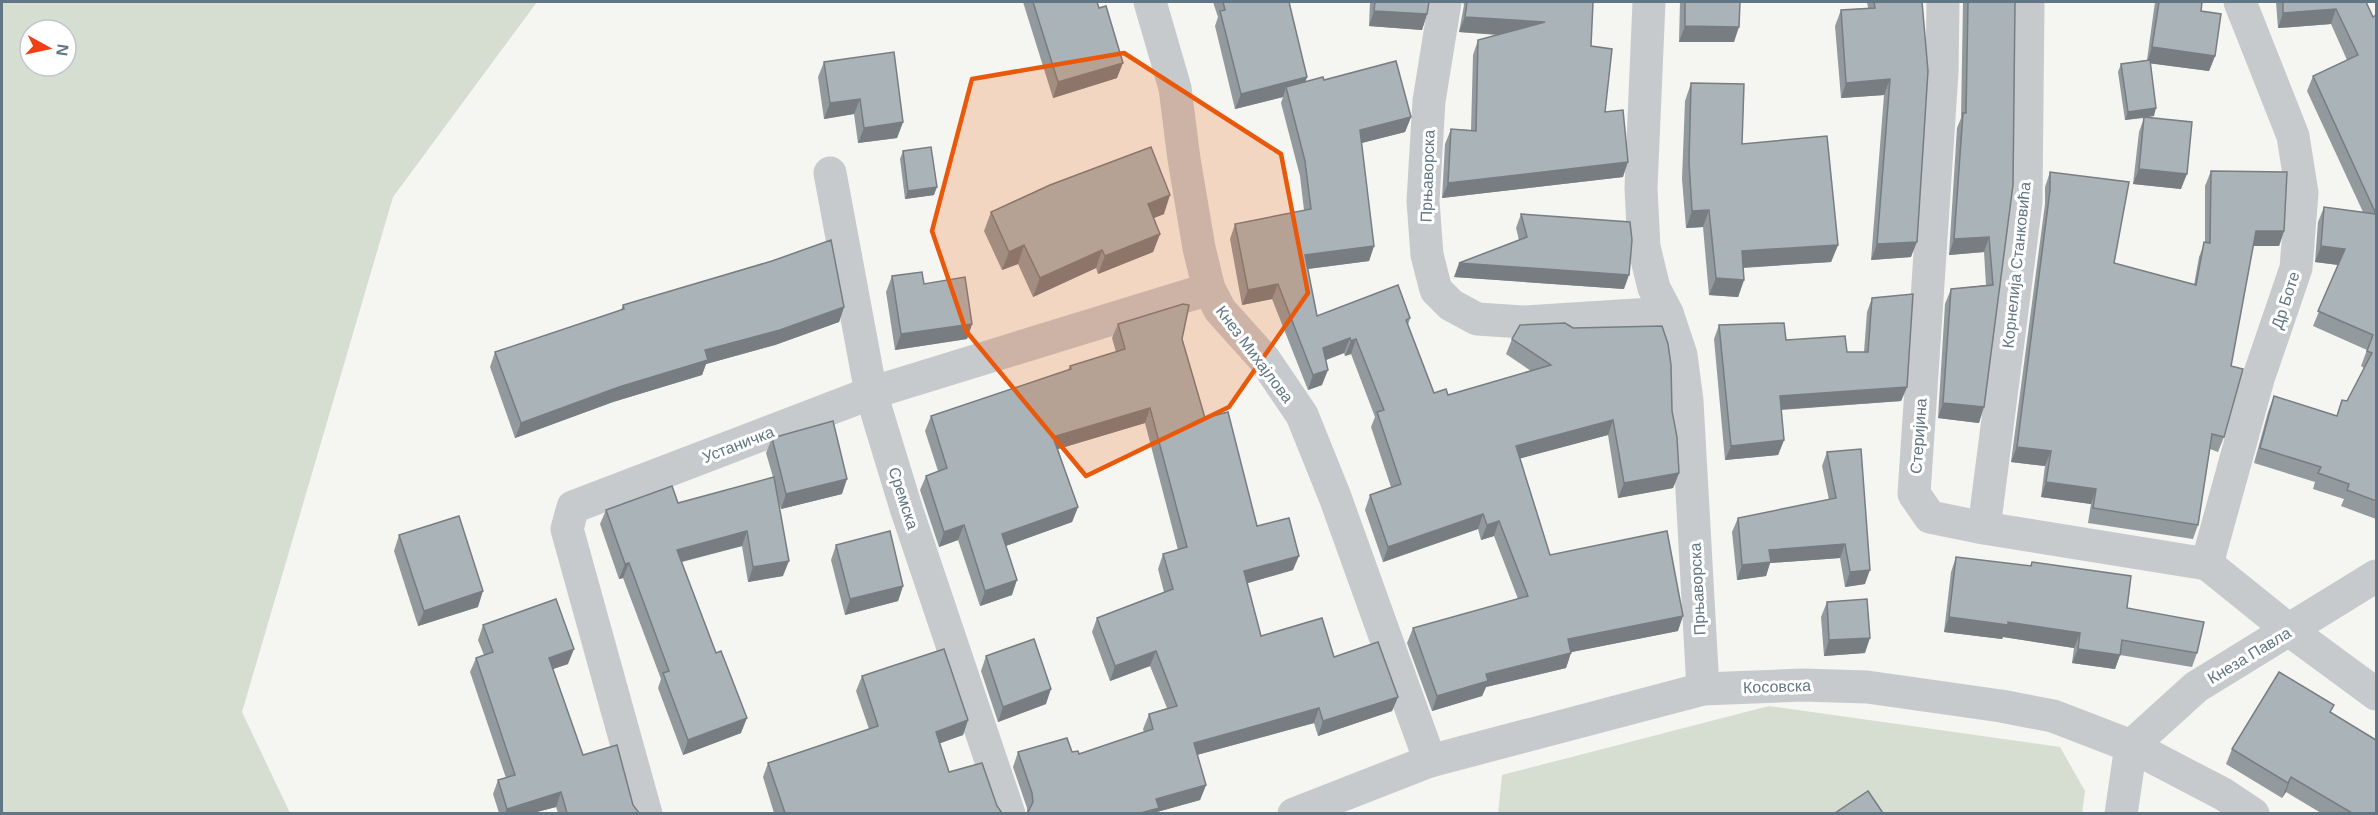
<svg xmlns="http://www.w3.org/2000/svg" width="2378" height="815" font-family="Arial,sans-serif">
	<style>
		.green { fill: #d6ddd1; fill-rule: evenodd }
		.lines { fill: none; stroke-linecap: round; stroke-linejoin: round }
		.minor { stroke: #c7cacd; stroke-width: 33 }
		.wall { fill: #929a9e }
		.shaded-wall { fill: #777d81 }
		.building { fill: #aab3b8; stroke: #777d81; stroke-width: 1.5 }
		.marked { fill: #e8590c; fill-opacity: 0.2; stroke: #e8590c; stroke-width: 4.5; stroke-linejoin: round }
		.labels { text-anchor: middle; stroke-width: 6; stroke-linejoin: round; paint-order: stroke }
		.street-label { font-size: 16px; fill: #617684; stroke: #fff }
	</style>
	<rect width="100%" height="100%" fill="#f5f5f1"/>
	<!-- green -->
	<g class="green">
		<path d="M2 2H537L393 197 242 712 290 813H2ZM30 30H66V66H30Z"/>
		<path d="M1769 706 2060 747 2085 791 2082 814H1498L1502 775Z"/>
	</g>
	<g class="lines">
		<!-- minor -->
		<g class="minor">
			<path d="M1150 2 1175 88 1184 159 1199 248 1209 289 1220 310 1264 359 1302 415 1335 497 1430 761"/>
			<path d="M1445 2 1429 101 1423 201 1427 255 1436 290 1451 305 1477 319 1523 322 1667 313"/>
			<path d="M1649 2 1641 188 1644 247 1654 288 1667 313 1681 355 1687 401 1703 689"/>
			<path d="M1943 2 1942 73 1914 494 1930 517 1984 528 2207 564 2289 630 2376 694"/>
			<path d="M830 173 871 393 906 508 1009 814"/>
			<path d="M1984 528 2026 202 2028 2"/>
			<path d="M2207 564 2258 379 2296 268 2302 193 2293 136 2240 2"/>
			<path d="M2131 746 2196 687 2376 576"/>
			<path d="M646 814 567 529 573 507 871 393 1209 289"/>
			<path d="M1294 814 1430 761 1703 689 1802 685 1867 687 2001 706 2053 716 2131 746 2223 794 2253 814"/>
			<path d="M2121 814 2131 746"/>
		</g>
	</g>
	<!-- wall -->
	<g class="wall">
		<path d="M1023 2H1097L1117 78 1053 98Z"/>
		<path d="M1213 2H1289L1307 77 1305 82 1324 80 1411 117 1405 132 1361 143 1374 246 1369 261 1308 269 1317 316 1410 318 1408 325 1434 393 1448 395 1531 371 1506 354 1512 339 1672 411 1679 473 1673 488 1618 498 1608 435 1520 458 1550 555 1678 631 1571 652 1566 668 1486 687 1482 696 1432 711 1407 643 1413 628 1518 599 1494 536 1481 540 1478 529 1383 562 1365 510 1370 495 1391 487 1371 427 1375 417 1351 354 1345 356 1344 353 1326 360 1322 385 1308 390 1272 299 1242 305 1230 239 1235 224 1304 210 1300 176 1281 103 1283 97 1235 109 1215 26 1218 17Z"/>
		<path d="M1370 2H1429L1427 14 1422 30 1369 26Z"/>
		<path d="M1463 2H1593L1591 46 1605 112 1623 177 1442 198 1445 144 1451 129 1471 130 1473 55 1478 40 1497 35 1459 32 1464 5Z"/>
		<path d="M1680 2H1740L1734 42H1679Z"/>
		<path d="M1867 2H1922L1911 257 1871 260 1884 95 1841 98 1835 26 1841 10 1868 8Z"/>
		<path d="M1963 2H2015L2013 185 1979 423 1938 418 1945 304 1951 289 1986 285 1984 252 1949 255 1957 128 1961 118Z"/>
		<path d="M2155 2H2202L2201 11 2215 56 2209 71 2150 63 2154 116 2147 117 2181 189 2133 184 2139 132 2144 118 2125 120 2118 72 2121 64 2147 60Z"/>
		<path d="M2276 2H2366L2373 17 2376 15V519L2341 506 2344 499 2313 489 2315 482 2254 463 2268 412 2274 396 2337 416 2342 400 2347 401 2364 368 2361 366 2367 350 2313 326 2338 265 2315 262 2318 222 2324 207 2363 212 2307 91 2313 76 2347 60 2331 24 2278 28Z"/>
		<path d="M824 62 903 122 897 138 858 143 854 114 824 119 818 77Z"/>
		<path d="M1691 83 1742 144 1838 245 1831 262 1743 268 1744 280 1738 297 1709 295 1703 227 1686 228 1682 179 1685 101Z"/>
		<path d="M903 151 934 195 905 199 900 159Z"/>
		<path d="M2211 171 2284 231 2279 246H2253L2231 366 2224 437 2218 452 2210 449 2198 525 2193 539 2088 523 2091 504 2041 497 2045 466 2011 462 2045 204V187L2050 172 2114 263 2194 285 2199 257 2205 242V186Z"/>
		<path d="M991 212 1164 214 1154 218 1160 234 1153 252 1098 274 1096 268 1033 297 1018 264 1002 270 984 231Z"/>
		<path d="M1521 214 1624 289 1454 277 1519 240 1516 228Z"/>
		<path d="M892 276 924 284 972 324 967 339 895 350 886 292Z"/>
		<path d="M1872 298 1907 387 1901 401 1781 410 1784 440 1778 455 1725 460 1714 339 1719 325 1847 352H1864L1867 312Z"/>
		<path d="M623 305 844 307 839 322 775 345 706 364 702 375 613 402 515 438 490 367 495 352 621 310Z"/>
		<path d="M1118 324 1182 339 1205 418 1257 526 1293 570 1247 583 1261 636 1334 657 1398 697 1392 711 1318 736 1314 723 1197 755 1206 785 1200 800 1157 812 1156 813H1026H1027V808L1013 767 1018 752H1072L1079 754 1144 732 1143 729 1149 714 1167 708 1150 666 1110 681 1092 632 1097 618 1164 592 1158 569 1163 554 1178 550 1145 423 1058 449 1078 507 1072 522 1006 546 1012 595 980 606 958 540 939 547 920 490 926 476 938 471 925 431 931 416 1068 370 1070 366 1116 352 1112 338Z"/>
		<path d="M772 438 842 494 781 509 778 500 783 576 748 582 742 546 682 562 741 733 683 755 658 688 661 679 623 578 619 579 600 524 606 510 678 503 773 477 766 453Z"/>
		<path d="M1827 452 1865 584 1845 587 1840 558 1770 563 1766 576 1737 580 1732 532 1738 518 1829 500 1822 466Z"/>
		<path d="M399 535 478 607 418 626 394 551Z"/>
		<path d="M836 545 903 586 898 601 845 615 831 560Z"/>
		<path d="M1956 557 2031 566 2032 562 2127 608 2197 653 2192 667 2120 655 2115 669 2072 663 2074 648 2003 637 2002 639 1944 632 1951 572Z"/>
		<path d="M1827 602 1865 653 1824 656 1821 617Z"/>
		<path d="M483 625 568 664 553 669 583 755 633 805 639 813H558L556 807 533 813H499L493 794 498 780 506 778 470 672 476 658 484 655 478 640Z"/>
		<path d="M986 656 1046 704 998 722 981 671Z"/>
		<path d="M862 676 968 720 963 735 939 743 949 772 997 806 1002 813H774L763 777 768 763 869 729 856 691Z"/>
		<path d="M2332 713 2376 813H2321L2286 792 2282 798 2226 764 2232 749Z"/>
	</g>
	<!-- shaded-wall -->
	<g class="shaded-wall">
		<path d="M2336 9 2331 24 2278 28 2283 13Z"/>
		<path d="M1374 11 1427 14 1422 30 1369 26Z"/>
		<path d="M1465 17 1545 22 1539 37 1459 32Z"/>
		<path d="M1685 26 1739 27 1734 42H1679Z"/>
		<path d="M2152 47 2215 56 2209 71 2147 63Z"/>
		<path d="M1123 63 1117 78 1053 98 1058 82Z"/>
		<path d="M1307 77 1302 92 1286 87 1283 97 1235 109 1241 94Z"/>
		<path d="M1890 79 1884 95 1841 98 1846 83Z"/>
		<path d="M860 99 854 114 824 119 830 103Z"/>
		<path d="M2156 108 2154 116 2125 120 2128 112Z"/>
		<path d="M1411 117 1405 132 1354 145 1360 130Z"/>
		<path d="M903 122 897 138 858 143 864 128Z"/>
		<path d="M1628 162 1623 177 1442 198 1448 183Z"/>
		<path d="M2139 169 2187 174 2181 189 2133 184Z"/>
		<path d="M937 187 934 195 905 199 908 191Z"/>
		<path d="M1170 195 1164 214 1141 223 1148 204Z"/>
		<path d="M1709 210 1703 227 1686 228 1692 211Z"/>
		<path d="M2256 231H2284L2279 246H2250Z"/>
		<path d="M1160 234 1153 252 1098 274 1105 256Z"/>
		<path d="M1989 237 1984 252 1949 255 1954 239Z"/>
		<path d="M1917 242 1911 257 1871 260 1877 244Z"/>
		<path d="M1024 245 1018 264 1002 270 1009 252Z"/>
		<path d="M1838 245 1831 262 1736 268 1742 251Z"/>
		<path d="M1374 246 1369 261 1299 270 1305 255Z"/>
		<path d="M2321 246 2345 249 2339 265 2315 262Z"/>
		<path d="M1102 250 1096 268 1033 297 1040 278Z"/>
		<path d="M1459 263 1629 275 1624 289 1454 277Z"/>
		<path d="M1716 278 1744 280 1738 297 1709 295Z"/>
		<path d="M1278 284 1272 299 1242 305 1248 290Z"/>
		<path d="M844 307 839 322 775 345 706 364 702 375 613 402 515 438 521 423 705 350Z"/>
		<path d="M972 324 967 339 895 350 901 334Z"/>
		<path d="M1350 338 1344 353 1318 363 1323 348Z"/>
		<path d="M1356 339 1351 354 1345 356 1351 341Z"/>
		<path d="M1328 370 1322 385 1308 390 1313 375Z"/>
		<path d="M1907 387 1901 401 1774 410 1780 396Z"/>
		<path d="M1943 403 1984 407 1979 423 1938 418Z"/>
		<path d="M1150 408 1145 423 1048 452 1053 437Z"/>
		<path d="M1613 420 1608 435 1511 461 1516 446Z"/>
		<path d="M1784 440 1778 455 1725 460 1731 446Z"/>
		<path d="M2017 447 2051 451 2045 466 2011 462Z"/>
		<path d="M1679 473 1673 488 1618 498 1624 483Z"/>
		<path d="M847 479 842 494 781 509 786 494Z"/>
		<path d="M2046 482 2096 489 2091 504 2041 497Z"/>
		<path d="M1078 507 1072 522 997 549 1002 534Z"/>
		<path d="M1483 514 1478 529 1383 562 1388 547Z"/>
		<path d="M1499 521 1494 536 1481 540 1487 525Z"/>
		<path d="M964 525 958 540 939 547 944 532Z"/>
		<path d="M747 531 742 546 672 564 677 550Z"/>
		<path d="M1845 544 1840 558 1770 563 1766 576 1737 580 1742 565 1769 550Z"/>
		<path d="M1299 556 1293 570 1238 586 1244 571Z"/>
		<path d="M789 561 783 576 748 582 753 567Z"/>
		<path d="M629 563 623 578 619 579 625 564Z"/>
		<path d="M1870 570 1865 584 1845 587 1850 572Z"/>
		<path d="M1017 580 1012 595 980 606 985 591Z"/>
		<path d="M903 586 898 601 845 615 850 599Z"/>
		<path d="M483 591 478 607 418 626 424 611Z"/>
		<path d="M1683 616 1678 631 1562 654 1568 639Z"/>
		<path d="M1949 617 2008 622 2080 633 2074 648 2003 637 2002 639 1944 632Z"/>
		<path d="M1870 638 1865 653 1824 656 1829 640Z"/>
		<path d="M574 649 568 664 544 672 549 658Z"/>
		<path d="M2078 649 2120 655 2115 669 2072 663Z"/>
		<path d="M1156 651 1150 666 1110 681 1115 666Z"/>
		<path d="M1571 653 1566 668 1486 687 1482 696 1432 711 1437 696 1486 674Z"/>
		<path d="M1051 689 1046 704 998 722 1003 707Z"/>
		<path d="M1398 697 1392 711 1318 736 1323 721Z"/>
		<path d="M1319 708 1314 723 1189 757 1194 743Z"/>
		<path d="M747 718 741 733 683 755 688 740Z"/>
		<path d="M968 720 963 735 930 747 936 732Z"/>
		<path d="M2291 777 2286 792 2282 798 2288 783Z"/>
		<path d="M1206 785 1200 800 1157 812 1156 813H1141L1156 799Z"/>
		<path d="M561 792 556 807 533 813H505L507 809Z"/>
	</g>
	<!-- building -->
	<g class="building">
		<path d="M1033 2H1097L1099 8 1106 6 1123 63 1058 82Z"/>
		<path d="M1223 2H1289L1307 77 1241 94 1220 11 1225 10Z"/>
		<path d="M1375 2H1429L1427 14 1374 11Z"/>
		<path d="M1467 2H1593L1591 46 1612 49 1605 112 1623 110 1628 162 1448 183 1451 129 1476 131 1478 40 1545 22 1465 17Z"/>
		<path d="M1685 2H1740L1739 27 1685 26Z"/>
		<path d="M1874 2H1922L1928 71 1917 242 1877 244 1890 79 1846 83 1841 10 1875 8Z"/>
		<path d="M1968 2H2015L2013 185 1984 407 1943 403 1951 289 1993 285 1989 237 1954 239 1963 113H1966Z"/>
		<path d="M2159 2H2202L2201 11 2221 14 2215 56 2152 47Z"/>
		<path d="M2283 2H2366L2373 17 2376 15V501L2347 490 2349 484 2318 473 2321 467 2260 448 2274 396 2337 416 2342 400 2347 401 2372 353 2367 351 2373 335 2318 311 2345 249 2321 246 2324 207 2376 214 2313 76 2358 55 2336 9 2283 13Z"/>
		<path d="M894 52 903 122 864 128 860 99 830 103 824 62Z"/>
		<path d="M2150 60 2156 108 2128 112 2121 64Z"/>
		<path d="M1396 61 1411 117 1360 130 1374 246 1305 255 1317 316 1398 285 1410 318 1406 320 1434 393 1446 389 1448 395 1551 365 1512 339 1520 325 1565 323 1573 328 1662 326 1668 344 1671 365 1672 411 1677 437 1679 473 1624 483 1613 420 1516 446 1550 555 1667 531 1683 616 1568 639 1571 653 1486 674 1488 681 1437 696 1413 628 1528 596 1499 521 1487 525 1483 514 1388 547 1370 495 1401 484 1377 412 1384 410 1356 339 1351 341 1350 338 1323 348 1328 370 1313 375 1278 284 1248 290 1235 224 1311 209 1305 161 1286 87 1323 77 1324 80Z"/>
		<path d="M1691 83 1744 84 1742 144 1827 136 1838 245 1742 251 1744 280 1716 278 1709 210 1692 211 1689 162Z"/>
		<path d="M2144 117 2192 122 2187 174 2139 169Z"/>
		<path d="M931 147 937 187 908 191 903 151Z"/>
		<path d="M1151 147 1170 195 1148 204 1160 234 1105 256 1102 250 1040 278 1024 245 1009 252 991 212 1050 185Z"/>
		<path d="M2211 171 2287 172 2284 231H2256L2231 366 2243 369 2224 437 2212 434 2198 525 2093 508 2096 489 2046 482 2051 451 2017 447 2050 190V172L2129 182 2114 263 2196 285 2204 242 2210 243Z"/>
		<path d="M1521 214 1630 222 1632 240 1629 275 1459 263 1527 237Z"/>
		<path d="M831 240 844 307 780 330 705 350 708 360 619 387 521 423 495 352 624 309 623 305 772 261Z"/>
		<path d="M922 272 924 284 965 277 972 324 901 334 892 276Z"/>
		<path d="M1913 294 1907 387 1780 396 1784 440 1731 446 1719 325 1784 323 1786 340 1845 336 1847 352H1868L1872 298Z"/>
		<path d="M1183 304 1189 305 1182 339 1205 418 1228 412 1257 526 1289 518 1299 556 1244 571 1261 636 1322 618 1334 657 1378 642 1398 697 1323 721 1319 708 1194 743 1206 785 1156 799 1159 808 1141 813H1026L1028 812 1033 802 1032 793 1018 752 1067 738 1072 752 1078 751 1079 754 1153 729 1149 714 1177 706 1156 651 1115 666 1097 618 1173 589 1163 554 1187 547 1150 408 1053 437 1078 507 1002 534 1017 580 985 591 964 525 944 532 926 476 947 468 931 416 1071 369 1070 366 1125 349 1118 324Z"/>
		<path d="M833 421 847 479 786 494 772 438Z"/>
		<path d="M1861 449 1870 570 1850 572 1845 544 1769 550 1771 562 1742 565 1738 518 1836 498 1827 452Z"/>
		<path d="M774 477 789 561 753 567 747 531 677 550 716 653 721 651 747 718 688 740 663 673 669 671 629 563 625 564 606 510 672 486 678 503Z"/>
		<path d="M459 516 483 591 424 611 399 535Z"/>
		<path d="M890 531 903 586 850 599 836 545Z"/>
		<path d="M1956 557 2031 566 2032 562 2131 576 2127 608 2204 622 2197 653 2122 640 2120 655 2078 649 2080 633 2008 622V625L1949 617Z"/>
		<path d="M556 599 574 649 549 658 583 755 617 745 633 805 639 813H567L561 792 507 809 498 780 515 775 476 658 493 652 483 625Z"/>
		<path d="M1867 599 1870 638 1829 640 1827 602Z"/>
		<path d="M1034 639 1051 689 1003 707 986 656Z"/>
		<path d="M944 649 968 720 936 732 949 772 982 763 997 806 1002 813H785L768 763 878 726 862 676Z"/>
		<path d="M2279 672 2334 705 2330 712 2376 740V813H2352L2291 777 2288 783 2232 749Z"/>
		<path d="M1868 791 1883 813H1835Z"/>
	</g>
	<!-- marked area -->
	<path class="marked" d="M1124 53 1281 154 1308 293 1229 407 1086 476 966 331 932 231 972 79Z"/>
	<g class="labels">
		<!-- street labels -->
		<g class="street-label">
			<text transform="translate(1427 176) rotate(-88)" y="6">Прњаворска</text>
			<text transform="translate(2016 265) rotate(-84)" y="6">Корнелија Станковића</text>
			<text transform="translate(2285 300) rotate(-72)" y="6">Др Боте</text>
			<text transform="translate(1255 354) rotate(53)" y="6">Кнез Михајлова</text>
			<text transform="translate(1918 436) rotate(-86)" y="6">Стеријина</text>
			<text transform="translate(738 444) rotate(-21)" y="6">Устаничка</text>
			<text transform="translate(904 498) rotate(72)" y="6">Сремска</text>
			<text transform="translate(1697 589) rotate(-93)" y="6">Прњаворска</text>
			<text transform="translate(2249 655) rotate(-31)" y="6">Кнеза Павла</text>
			<text transform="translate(1777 686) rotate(-2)" y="6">Косовска</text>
		</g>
	</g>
	<!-- border -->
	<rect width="2378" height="815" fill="none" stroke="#617684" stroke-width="6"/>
	<!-- north arrow -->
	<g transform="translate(48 48) rotate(98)"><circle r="28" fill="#ffffff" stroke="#c0c8ce" stroke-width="1.5"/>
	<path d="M0-4.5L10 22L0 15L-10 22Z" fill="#f13e15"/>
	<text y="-9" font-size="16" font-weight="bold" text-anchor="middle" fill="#617684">N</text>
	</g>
</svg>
